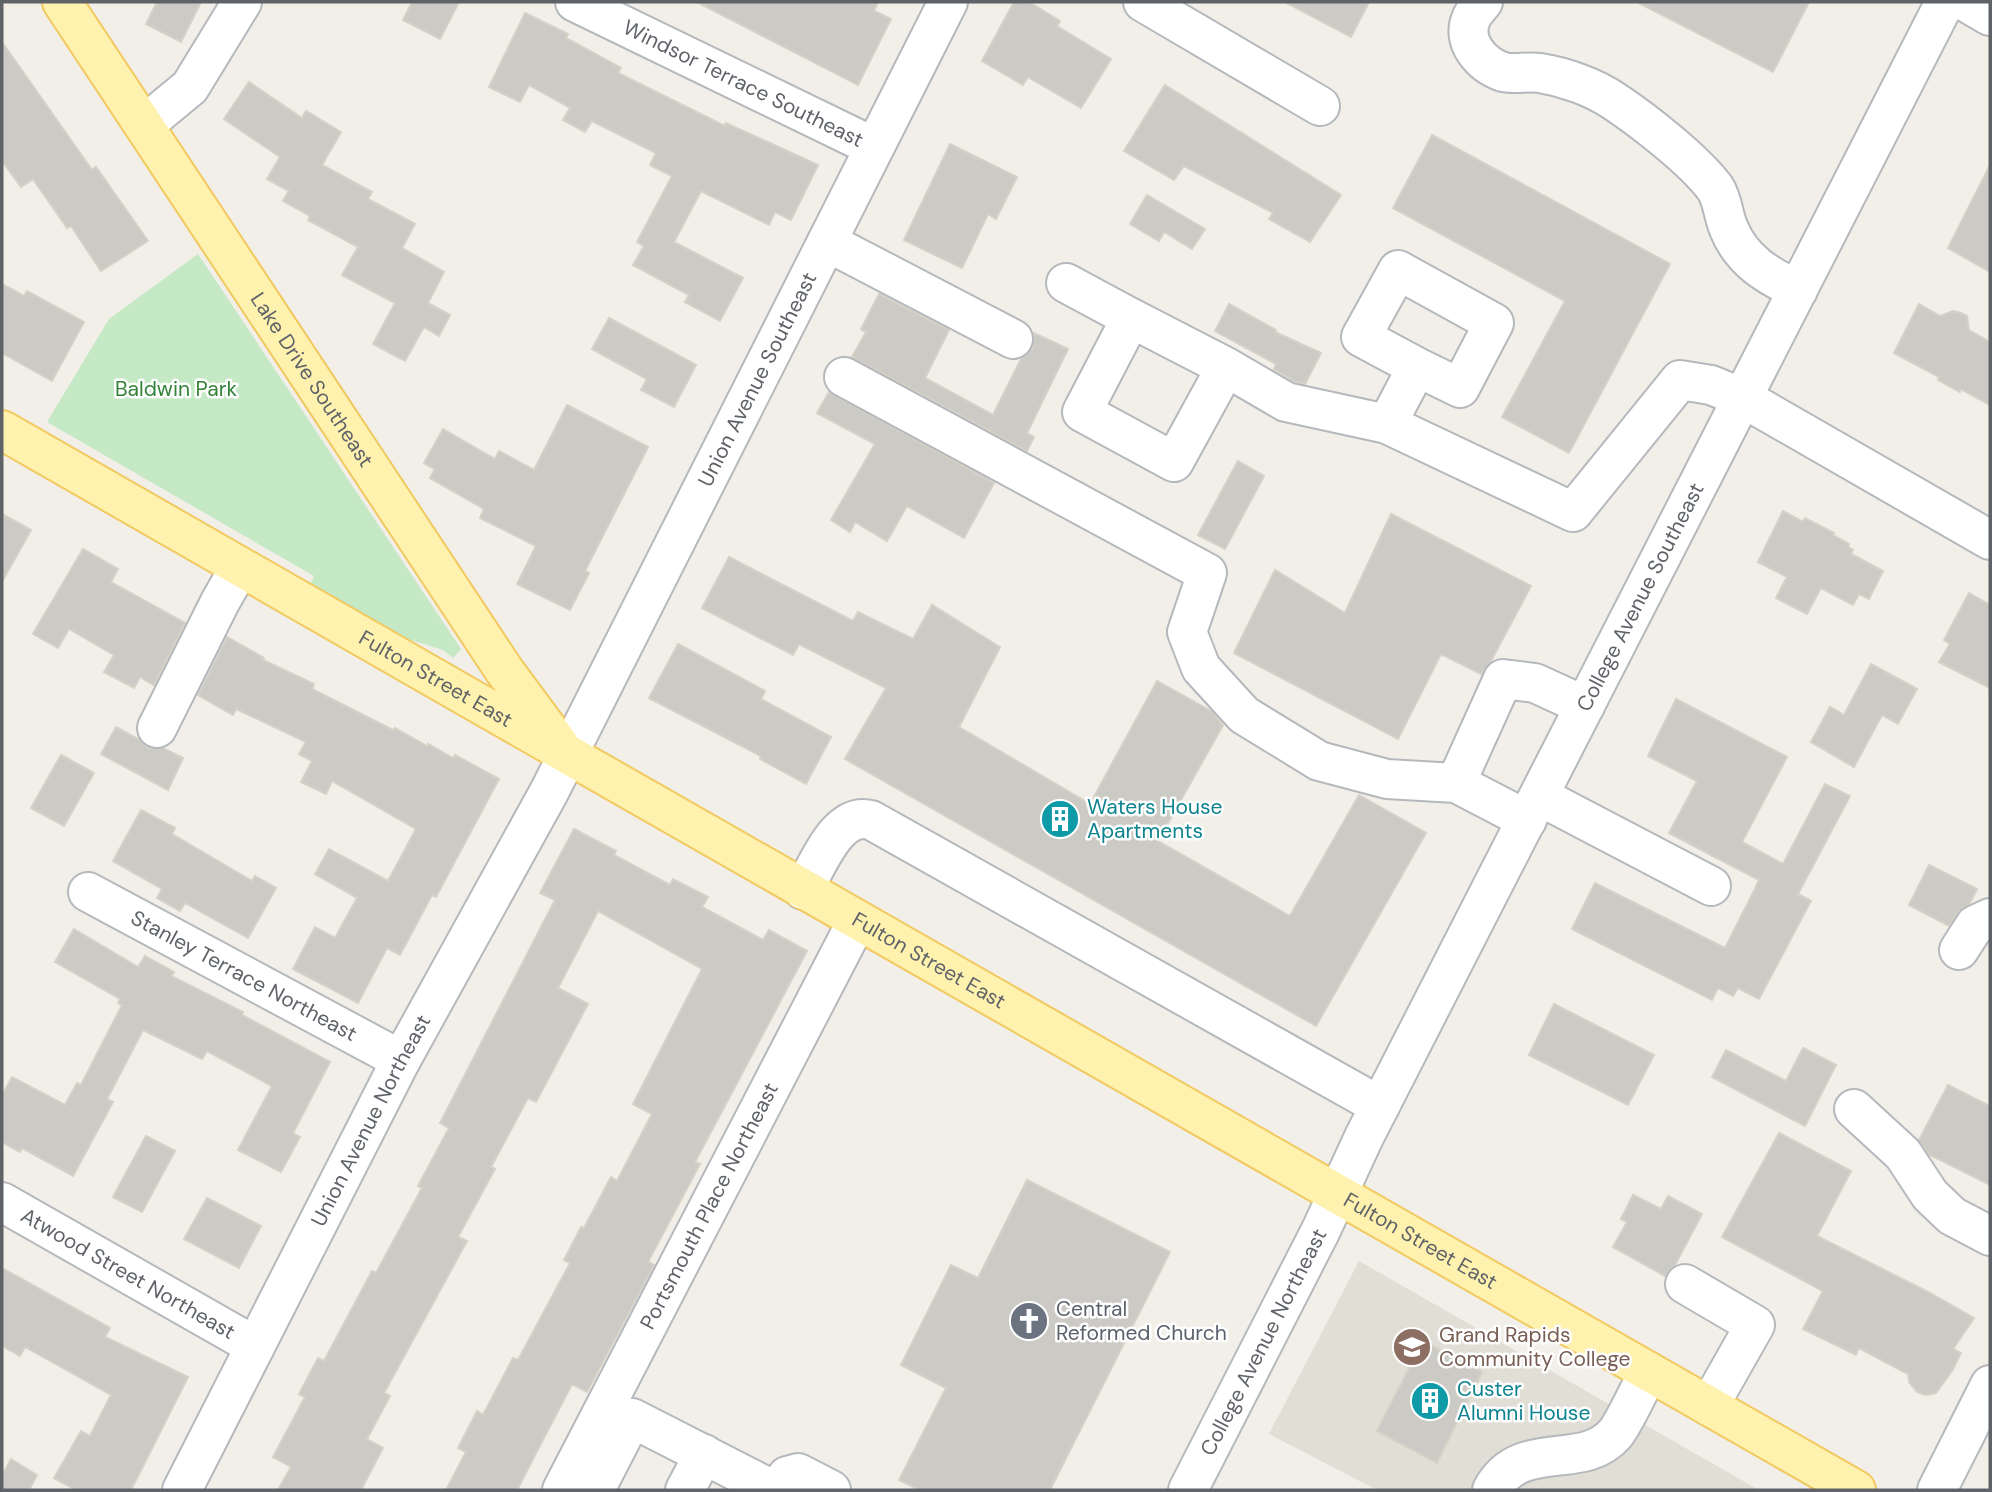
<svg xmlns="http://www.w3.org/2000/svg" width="1992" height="1492" font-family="'DM Sans',sans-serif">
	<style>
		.education { fill: #e1ded6 }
		.green { fill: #c5e8c5 }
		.building { fill: #cccac5; stroke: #d6d1c6; stroke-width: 2 }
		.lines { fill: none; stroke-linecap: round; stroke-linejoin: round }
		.minor-casing { stroke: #b5b8bc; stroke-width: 42 }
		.major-casing { stroke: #f2c960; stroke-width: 42 }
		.minor { stroke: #fff; stroke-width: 38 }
		.major { stroke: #fff2af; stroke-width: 38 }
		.labels { text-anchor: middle; stroke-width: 5; stroke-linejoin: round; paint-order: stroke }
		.street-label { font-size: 21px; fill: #5f6368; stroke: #fff }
		.park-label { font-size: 21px; fill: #348238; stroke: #fff }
		.culture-label { font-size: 21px; fill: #0d838f; stroke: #fff; text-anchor: start }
		.worship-label { font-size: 21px; fill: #5b616d; stroke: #fff; text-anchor: start }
		.education-label { font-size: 21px; fill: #785e54; stroke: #fff; text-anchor: start }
	</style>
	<rect width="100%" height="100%" fill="#f1efe8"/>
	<!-- education -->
	<path class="education" d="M1359 1261 1759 1490H1377L1269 1434Z"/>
	<!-- green -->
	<path class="green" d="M198 254 461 649 453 658 443 650 398 636 310 585 314 576 47 422 109 319Z"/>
	<!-- building -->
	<g class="building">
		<path d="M157 2H201L181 42 146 24Z"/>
		<path d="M412 2H459L440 39 403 20Z"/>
		<path d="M697 2H878L874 11 891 19 858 85Z"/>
		<path d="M1014 2H1029L1060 21 1057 26 1111 59 1081 108 1028 77 1023 85 982 61Z"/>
		<path d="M1285 2H1369L1351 37Z"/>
		<path d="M1637 2H1809L1773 72Z"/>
		<path d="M525 13 568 34 566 38 621 68 618 73 725 126 726 123 818 165 791 220 775 212 769 225 701 191 674 242 743 278 720 321 685 302 689 295 633 265 644 246 637 242 672 176 650 165 656 153 592 121 585 132 563 120 570 108 529 85 520 102 489 87Z"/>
		<path d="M2 42 92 170 96 167 148 241 101 271 71 226 67 228 33 179 21 187 2 161Z"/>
		<path d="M249 82 302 118 306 111 341 132 322 165 372 192 368 199 415 224 402 248 444 272 428 303 450 315 439 336 424 327 405 361 373 344 395 303 342 275 358 247 308 220 310 216 283 201 289 191 267 179 280 157 224 119Z"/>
		<path d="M1165 85 1341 195 1310 242 1269 219 1273 213 1184 166 1174 180 1124 151Z"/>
		<path d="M1432 135 1670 264 1569 453 1502 417 1565 301 1393 208Z"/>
		<path d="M950 144 1017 177 996 219 988 214 962 268 904 240Z"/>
		<path d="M1990 165V272L1948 248Z"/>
		<path d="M1147 195 1205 229 1192 249 1164 232 1159 241 1130 224Z"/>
		<path d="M2 284 24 296 27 291 84 322 52 381 2 353Z"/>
		<path d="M879 294 949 330 925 378 993 415 1021 359 1033 348 1034 333 1068 349 1027 433 1034 437 1027 451 852 357 866 332 861 329Z"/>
		<path d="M1229 304 1276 330 1275 332 1321 353 1305 384 1294 381 1274 369 1276 364 1215 331Z"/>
		<path d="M1919 304 1940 316 1953 311 1961 313 1967 316 1969 330 1990 342V405L1961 389 1960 392 1938 380 1939 377 1894 353Z"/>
		<path d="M609 318 696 365 674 407 641 390 647 379 592 349Z"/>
		<path d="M829 392 994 483 964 538 907 506 887 541 855 522 850 532 831 520 875 444 817 413Z"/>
		<path d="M567 405 648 447 585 571 589 573 570 610 517 584 536 546 480 518 484 509 430 478 435 469 424 463 443 429 495 459 499 451 534 470Z"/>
		<path d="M1238 461 1264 476 1225 549 1198 535Z"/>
		<path d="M1783 511 1803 522 1805 518 1834 533 1833 535 1849 544 1848 547 1853 550 1851 554 1883 571 1869 599 1859 594 1853 605 1821 588 1807 614 1776 598 1787 577 1758 562Z"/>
		<path d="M2 514 31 530 2 582Z"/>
		<path d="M1391 514 1531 586 1491 661 1481 674 1441 654 1398 739 1234 653 1275 570 1345 613Z"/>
		<path d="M83 549 118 569 111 582 185 623 154 685 140 677 134 688 104 672 114 655 69 629 58 648 33 634Z"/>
		<path d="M729 557 853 621 858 612 913 639 932 605 1000 647 959 727 1090 804 1157 681 1211 711 1223 725 1158 841 1290 916 1359 795 1426 833 1316 1026 845 759 886 688 799 644 793 655 702 608Z"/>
		<path d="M1969 593 1990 605V688L1939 662 1950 644 1944 640Z"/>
		<path d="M227 637 264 658 263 660 314 684 312 689 393 730 395 728 427 746 428 744 453 758 455 755 499 779 436 897 432 895 400 955 387 948 358 1003 293 969 315 927 335 938 357 898 315 874 329 849 388 881 416 829 332 781 326 794 301 782 312 761 299 754 306 742 236 709 233 715 198 695Z"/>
		<path d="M678 644 765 691 761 699 831 737 806 784 760 759 761 756 649 698Z"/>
		<path d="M1871 664 1917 689 1898 724 1882 715 1854 767 1811 742 1830 707 1844 715Z"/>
		<path d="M1676 699 1787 757 1742 842 1783 864 1825 784 1850 796 1798 894 1811 901 1759 999 1738 988 1733 996 1718 988 1712 1000 1572 929 1595 883 1725 948 1755 889 1759 880 1669 833 1697 781 1648 756Z"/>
		<path d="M116 727 138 739 148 748H163L183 758 168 790 101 754Z"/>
		<path d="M61 755 94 773 64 826 31 808Z"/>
		<path d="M141 810 175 828 172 834 252 881 255 876 276 888 248 938 185 903 180 911 157 898 162 889 113 861Z"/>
		<path d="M574 829 616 851 614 855 670 885 673 879 708 897 702 907 763 940 769 930 807 951 695 1162 700 1164 648 1262 654 1265 587 1392 572 1384 517 1490H446L466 1452 458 1448 477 1411 483 1415 513 1358 518 1360 570 1263 564 1260 581 1227 584 1228 611 1177 617 1181 652 1114 633 1104 702 969 598 911 558 988 588 1004 536 1102 528 1098 491 1167 495 1169 458 1237 467 1241 384 1393 390 1396 367 1439 383 1448 361 1490H278L291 1467 273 1457 305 1397 299 1394 318 1358 324 1361 372 1271 376 1273 422 1188 418 1186 449 1128 440 1123 555 900 540 893Z"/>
		<path d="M1929 865 1977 889 1970 903 1957 913 1949 926 1909 905Z"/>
		<path d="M74 929 138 967 145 956 174 972 171 976 243 1012 242 1015 330 1062 293 1133 300 1137 281 1172 238 1150 272 1086 207 1051 202 1059 143 1030 107 1099 113 1102 73 1176 22 1148 20 1152 2 1142V1096L12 1077 65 1105 77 1083 81 1085 122 1005 118 1003 120 999 55 962Z"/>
		<path d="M1554 1004 1654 1055 1628 1105 1529 1055Z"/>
		<path d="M1803 1048 1836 1065 1805 1126 1712 1077 1726 1050 1786 1081Z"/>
		<path d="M1948 1085 1990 1106V1185L1930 1155 1919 1140Z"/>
		<path d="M1779 1133 1851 1171 1817 1236 1930 1293 1974 1318 1953 1349 1961 1353 1952 1371 1936 1393 1925 1395 1917 1392 1909 1382 1908 1374 1859 1348 1856 1355 1803 1329 1823 1291 1722 1237Z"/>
		<path d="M146 1136 175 1151 142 1212 113 1197Z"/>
		<path d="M1027 1180 1170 1252 1050 1490H920L899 1480 946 1388 901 1365 951 1265 978 1278Z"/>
		<path d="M1633 1195 1661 1209 1668 1196 1702 1214 1675 1265 1665 1276 1613 1247 1627 1222 1621 1219Z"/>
		<path d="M207 1198 261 1226 239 1268 184 1239Z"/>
		<path d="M2 1268 110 1328 105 1337 188 1377 131 1490H76L54 1478 81 1431 90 1436 111 1395 25 1347 20 1356 2 1346Z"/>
		<path d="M1423 1341 1482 1372 1437 1463 1377 1431Z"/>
		<path d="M11 1459 37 1475 29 1490H2V1476Z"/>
	</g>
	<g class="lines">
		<!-- minor casing -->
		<g class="minor-casing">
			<g id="minor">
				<path id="s1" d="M575 2 874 147"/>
				<path d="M1143 2 1320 106"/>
				<path d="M1483 2C1479 7 1473 13 1471 19 1461 42 1482 65 1503 72 1514 75 1528 71 1540 73 1565 77 1593 87 1614 101 1644 121 1694 160 1715 188 1723 200 1723 216 1729 229 1742 261 1768 276 1798 290"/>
				<path d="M1966 2 1990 16"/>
				<path d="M144 125 190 87 242 2"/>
				<path d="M827 242 1013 339"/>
				<path d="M1066 283 1131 318"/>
				<path d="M1226 367 1174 462 1082 412 1131 318 1226 367 1286 402 1387 424 1573 512 1680 380 1711 385 1743 398 1990 540"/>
				<path d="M844 377 1207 573 1187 632 1201 668 1244 715 1319 761 1387 779 1456 783 1527 820"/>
				<path d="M1387 424 1417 367 1460 388 1494 323 1398 270 1361 337 1417 367"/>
				<path d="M157 728 220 602 240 567"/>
				<path d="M1456 783 1503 679 1535 683 1585 706"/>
				<path d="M1539 796 1711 886"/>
				<path d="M803 890C818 865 837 811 871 820L1380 1106"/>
				<path id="s2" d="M88 892 401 1060"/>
				<path d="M1959 950 1975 925 1990 918"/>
				<path d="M1854 1109 1903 1154 1930 1195 1952 1216 1990 1236"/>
				<path id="s3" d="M2 1202 255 1346"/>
				<path d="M1685 1284 1755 1325 1709 1406"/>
				<path id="s4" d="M182 1490 401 1060 549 792 948 2"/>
				<path id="s5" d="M562 1490 857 921"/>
				<path d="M595 1490 632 1418 773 1490"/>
				<path d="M685 1490 704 1454"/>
				<path d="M777 1490 787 1476 798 1473 831 1490"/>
				<path id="s6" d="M1188 1490 1321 1230 1364 1137 1945 2"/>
				<path d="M1492 1490C1521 1437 1582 1472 1615 1434 1625 1422 1640 1387 1649 1372"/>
				<path d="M1937 1490 1990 1385"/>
			</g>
		</g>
		<!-- major casing -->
		<g class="major-casing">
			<g id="major">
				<path id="s7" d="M62 2 504 670 558 743"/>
				<path id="s8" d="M2 430C619 785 1238 1136 1856 1490"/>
			</g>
		</g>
		<!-- minor -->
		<use href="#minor" class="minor"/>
		<!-- major -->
		<use href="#major" class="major"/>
	</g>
	<!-- icons -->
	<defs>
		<g id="building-disc" transform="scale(2.0125)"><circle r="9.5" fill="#0f9aa8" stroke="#fff"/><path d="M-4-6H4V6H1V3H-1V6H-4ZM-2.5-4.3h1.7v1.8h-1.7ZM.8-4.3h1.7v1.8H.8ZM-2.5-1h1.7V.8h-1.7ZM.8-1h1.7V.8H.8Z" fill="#fff"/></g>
		<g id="church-disc" transform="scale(2.0125)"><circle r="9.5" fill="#6b7280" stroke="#fff"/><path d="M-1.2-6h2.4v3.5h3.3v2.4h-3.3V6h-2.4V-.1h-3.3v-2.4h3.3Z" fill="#fff"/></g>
		<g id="university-disc" transform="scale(2.0125)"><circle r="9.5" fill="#8d6e63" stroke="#fff"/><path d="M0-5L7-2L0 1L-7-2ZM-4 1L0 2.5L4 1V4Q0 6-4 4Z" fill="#fff"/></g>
	</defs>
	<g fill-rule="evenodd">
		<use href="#building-disc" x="1060" y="819"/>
		<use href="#church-disc" x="1029" y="1321"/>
		<use href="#university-disc" x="1412" y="1347"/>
		<use href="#building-disc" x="1430" y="1401"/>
	</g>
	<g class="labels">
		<!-- street labels -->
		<g class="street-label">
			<text dy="7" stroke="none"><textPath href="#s1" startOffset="187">Windsor Terrace Southeast</textPath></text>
			<text dy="7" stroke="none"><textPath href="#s4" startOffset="1251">Union Avenue Southeast</textPath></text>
			<text dy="7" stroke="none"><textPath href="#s7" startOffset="453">Lake Drive Southeast</textPath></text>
			<text dy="7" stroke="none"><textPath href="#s6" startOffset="1001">College Avenue Southeast</textPath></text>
			<text dy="7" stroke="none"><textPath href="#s8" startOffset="500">Fulton Street East</textPath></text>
			<text dy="7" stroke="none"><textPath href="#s8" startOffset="1068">Fulton Street East</textPath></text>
			<text dy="7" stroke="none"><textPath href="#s2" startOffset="177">Stanley Terrace Northeast</textPath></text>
			<text dy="7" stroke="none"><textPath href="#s4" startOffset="415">Union Avenue Northeast</textPath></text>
			<text dy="7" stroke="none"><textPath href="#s5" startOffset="320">Portsmouth Place Northeast</textPath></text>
			<text dy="7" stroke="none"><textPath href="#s8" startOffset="1634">Fulton Street East</textPath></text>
			<text dy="7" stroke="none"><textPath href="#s3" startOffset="145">Atwood Street Northeast</textPath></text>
			<text dy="7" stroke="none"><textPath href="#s6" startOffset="166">College Avenue Northeast</textPath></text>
		</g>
		<!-- park labels -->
		<g class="park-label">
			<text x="176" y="396">Baldwin Park</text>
		</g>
		<!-- culture labels -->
		<g class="culture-label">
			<text x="1087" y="814">Waters House<tspan x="1087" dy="24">Apartments</tspan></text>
			<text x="1457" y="1396">Custer<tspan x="1457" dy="24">Alumni House</tspan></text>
		</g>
		<!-- worship labels -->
		<g class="worship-label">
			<text x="1056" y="1316">Central<tspan x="1056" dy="24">Reformed Church</tspan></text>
		</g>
		<!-- education labels -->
		<g class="education-label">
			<text x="1439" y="1342">Grand Rapids<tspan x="1439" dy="24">Community College</tspan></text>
		</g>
	</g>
	<!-- border -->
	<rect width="1992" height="1492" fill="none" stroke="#5f6368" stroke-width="7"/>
</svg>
